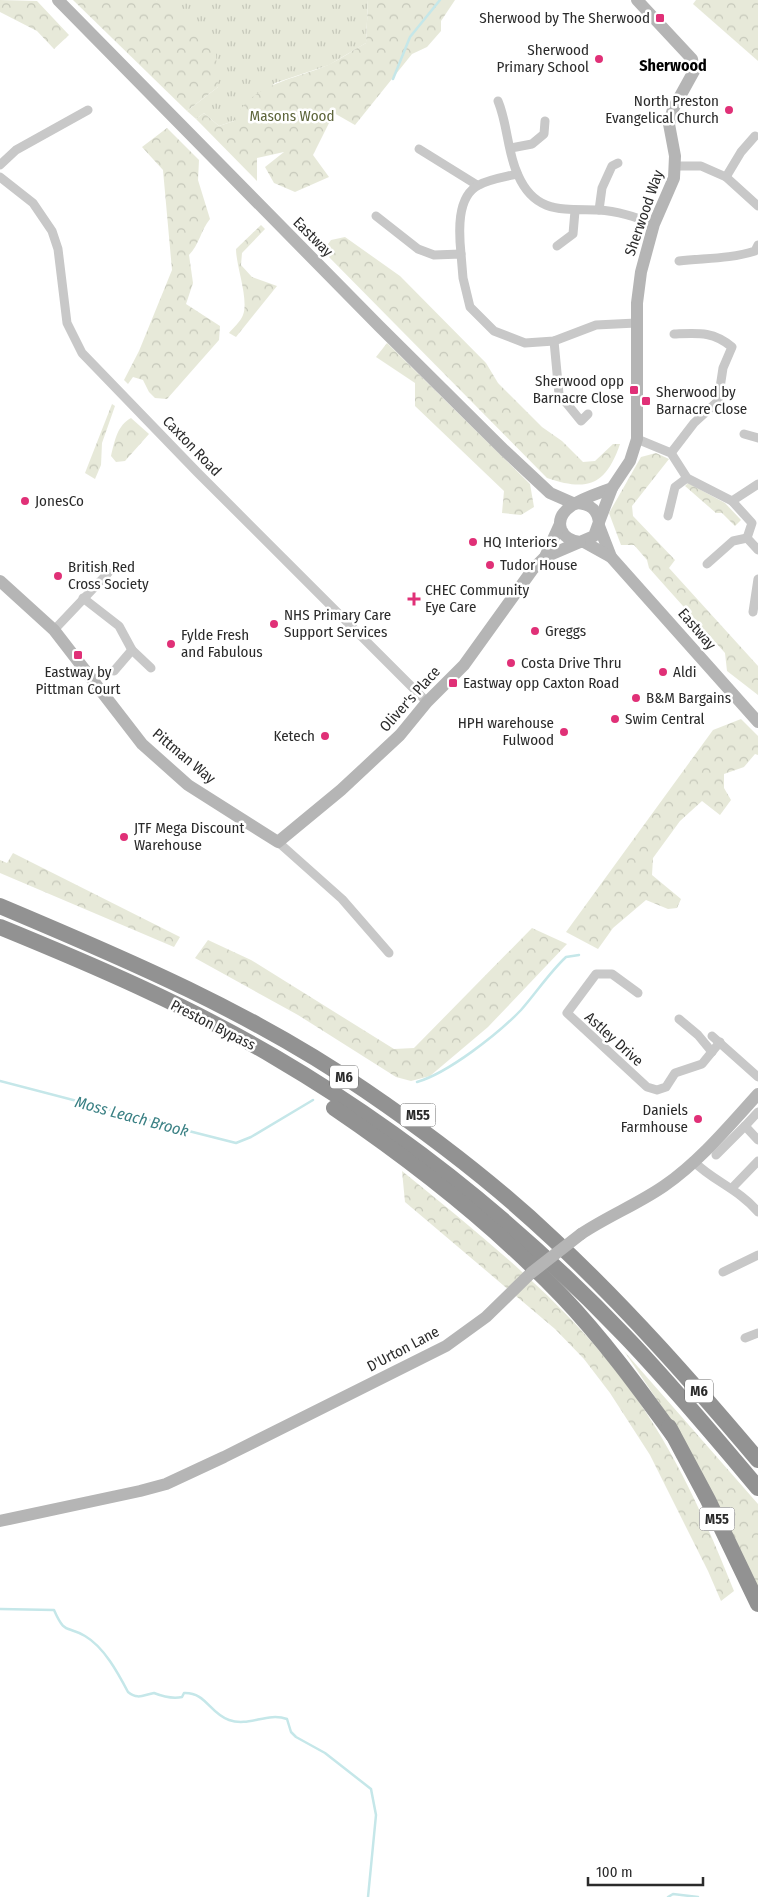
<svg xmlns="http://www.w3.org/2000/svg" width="758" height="1897" font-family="'Fira Sans Condensed',sans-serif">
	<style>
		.grass { fill: url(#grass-tufts) }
		.forest { fill: url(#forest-crowns) }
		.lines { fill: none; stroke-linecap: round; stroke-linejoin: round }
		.stream { stroke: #c5e7e9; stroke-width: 2.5 }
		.street { stroke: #c8c8c8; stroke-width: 9 }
		.secondary { stroke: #b5b5b5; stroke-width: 12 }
		.highway { stroke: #929292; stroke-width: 16 }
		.secondary-bridge { stroke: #b5b5b5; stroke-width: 12 }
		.poi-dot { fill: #e03077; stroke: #fff; stroke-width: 2 }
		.labels { text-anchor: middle; stroke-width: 5; stroke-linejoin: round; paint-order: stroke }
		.shield { fill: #fff; stroke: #6b6b6b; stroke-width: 1 }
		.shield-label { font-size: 14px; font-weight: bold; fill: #2b2b2b }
		.poi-label { font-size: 15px; fill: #2b2b2b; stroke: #fff; text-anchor: start }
		.park-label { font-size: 15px; fill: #5d653b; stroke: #fff }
		.street-label { font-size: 15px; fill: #2b2b2b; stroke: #fff }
		.neighbourhood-label { font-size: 16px; font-weight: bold; fill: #000; stroke: #fff }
		.water-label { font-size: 16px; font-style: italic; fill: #3a8084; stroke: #fff }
	</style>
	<defs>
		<pattern id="grass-tufts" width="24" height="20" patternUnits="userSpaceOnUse" patternTransform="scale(1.25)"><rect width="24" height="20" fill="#e7e9d9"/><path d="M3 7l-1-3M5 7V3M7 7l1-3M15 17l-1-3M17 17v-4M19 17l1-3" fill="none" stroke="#c6c8ba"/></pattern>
		<pattern id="forest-crowns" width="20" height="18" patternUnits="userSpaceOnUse" patternTransform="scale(1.25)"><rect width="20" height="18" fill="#e7e9d9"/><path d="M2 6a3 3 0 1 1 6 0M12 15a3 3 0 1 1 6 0" fill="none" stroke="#c6c8ba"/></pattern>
	</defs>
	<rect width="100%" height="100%" fill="#fff"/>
	<!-- grass -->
	<path class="grass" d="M156 0H368L366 43 329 65 275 83 234 121 219 126 204 113 196 119 187 111 218 87Z"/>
	<!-- forest -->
	<g class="forest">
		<path d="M0 0 37 1 69 35 54 49 37 31 0 12Z"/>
		<path d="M73 0H156L192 23 216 54 218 87 187 111Z"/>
		<path d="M368 0H455L441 21V31L427 47 412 54 355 125 334 113 313 155 329 177 295 192 274 183 265 167 284 152 257 158V181L196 119 204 113 219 126 234 121C249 84 296 79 328 65 341 59 353 50 366 43Z"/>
		<path d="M696 0H758V61L693 4Z"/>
		<path d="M167 128 199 160 198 180 210 219C201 230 199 245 189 255L193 283 186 304 220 326 219 340 167 399 155 398 149 392 143 380 133 377 128 384 124 380 139 351 172 270 163 170 142 147Z"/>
		<path d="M261 225 265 229 242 253 241 265 252 277 277 286 236 337 229 333C233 328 241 321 243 315 249 299 236 266 236 249Z"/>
		<path d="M345 237 400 276 486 363 498 383 542 427 562 441 583 462 595 461 613 444H620C606 485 588 492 547 478L323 251 331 240Z"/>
		<path d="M387 343 530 484 534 507 521 515 502 513 504 491 415 406V383L376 357Z"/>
		<path d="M112 404 115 406 102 443 101 465 95 479 85 473Z"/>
		<path d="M131 418 149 434 125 461 116 462 111 456C115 440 117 426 131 418Z"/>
		<path d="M656 453 669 459 632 506 633 516 675 560 669 568 758 666V695L727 671 725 653 649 568 647 560 634 545H621L609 513 641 457Z"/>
		<path d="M688 483 725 503 741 520 735 526 722 513H716L685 486Z"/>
		<path d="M741 719 758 736V755L755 754 744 767 724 774V788L731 800 720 815 702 801 680 821 653 858 652 875 681 899 677 908 668 909 646 900 613 928 598 949 566 932 713 730Z"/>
		<path d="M13 853 180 937 174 947 0 873V860L7 863Z"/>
		<path d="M532 928 567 944 488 1027 430 1076 411 1081 396 1077 298 1015 195 958 208 940 251 960 394 1049 414 1048Z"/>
		<path d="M402 1171C494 1246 591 1322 654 1425 687 1478 711 1534 734 1591L721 1601 708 1571 650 1455 610 1393 584 1359 555 1329 405 1202Z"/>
		<path d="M624 1351 758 1504V1598L670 1419Z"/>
	</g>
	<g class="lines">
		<!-- stream -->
		<g class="stream">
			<path d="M393 79 410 37 440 0"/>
			<path d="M0 1081 150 1120 158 1126 165 1125 236 1143 251 1137 313 1100"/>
			<path d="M417 1082C448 1073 498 1034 521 1010 536 993 549 973 566 957L579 955"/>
			<path d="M0 1609 54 1610C65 1635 66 1625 85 1636 104 1647 118 1673 128 1692 138 1700 143 1695 154 1693 164 1697 172 1699 182 1697L184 1693C206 1692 210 1714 229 1720 249 1727 267 1712 287 1719L291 1732 296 1737 325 1753 371 1789 376 1815 368 1897"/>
			<path d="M668 1897 673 1894 698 1897"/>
		</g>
		<!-- street -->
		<g class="street">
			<path d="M498 101C508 125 507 152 518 175 535 214 563 209 598 210 618 211 635 217 654 224"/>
			<path d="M511 148 532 144 544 134 545 121"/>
			<path d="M419 149 477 185"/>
			<path d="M0 165 16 150 88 110"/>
			<path d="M676 166H701L726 177 758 206"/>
			<path d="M0 177 33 203 52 231 58 249 67 323 82 353 197 472 427 702"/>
			<path d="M726 177 741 152 755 136"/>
			<path d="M599 210 602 188 612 166 618 163"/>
			<path d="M376 216 418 249 434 255 461 254 463 278 470 307 494 331 525 343 554 341 596 325 636 323"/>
			<path d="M557 246 573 234 575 211"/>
			<path d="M461 254C459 234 456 196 479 185 490 179 505 177 517 174"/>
			<path d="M679 261C704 258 730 259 755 251L758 245"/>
			<path d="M554 341 559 394 581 421 588 414"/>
			<path d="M744 434 758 438"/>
			<path d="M637 439 671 453 687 478 732 501 752 523 747 538 758 550"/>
			<path d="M671 453 694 423 718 401 723 368 732 347C713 331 698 333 674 334"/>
			<path d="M732 501 758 484"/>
			<path d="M668 516 675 487 687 478"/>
			<path d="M707 564 733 541 747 538"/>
			<path d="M83 598 119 626 132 650 151 668"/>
			<path d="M753 612 758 579"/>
			<path d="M54 630 108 573"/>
			<path d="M114 671 132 650"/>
			<path d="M278 842 342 899 389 953"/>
			<path d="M638 993 612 974H596L567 1013 647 1087 657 1090 666 1087 675 1073 702 1064 720 1042"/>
			<path d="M679 1019 698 1035 712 1052"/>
			<path d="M712 1036 758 1077"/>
			<path d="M745 1126 758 1112"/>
			<path d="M716 1155 745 1126 758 1140"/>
			<path d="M693 1161C713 1181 740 1190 758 1212"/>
			<path d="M732 1188 758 1161"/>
			<path d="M723 1272 758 1255"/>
			<path d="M745 1338 758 1333"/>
		</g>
		<!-- secondary -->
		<g class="secondary">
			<path d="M58 0 379 326 504 450 550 493 575 504"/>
			<path d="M577 503C590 504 597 509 599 522L594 536 580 542C571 541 564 537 561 529 553 505 596 495 612 488"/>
			<path d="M599 522 612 488 630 461 637 439V303L641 272 654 224 674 178 675 156 669 124 673 109 694 71 692 59 637 0"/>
			<path d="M599 526 611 557"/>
			<path d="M584 542 611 557 758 722"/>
			<path d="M545 557 580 542"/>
			<path d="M0 581 54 630 142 744 188 785 278 842 341 790 400 735 427 702 464 665 533 569 545 557 560 524"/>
			<path d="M581 1234C608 1216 638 1204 664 1186 700 1161 729 1126 758 1094"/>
			<path d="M0 1521 140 1491 166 1484 224 1457 446 1346 486 1317 531 1273"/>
		</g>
		<!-- highway -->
		<g class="highway">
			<path d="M0 906C126 959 253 1013 366 1091 432 1136 496 1185 553 1239 627 1308 693 1383 758 1460"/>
			<path d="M0 927C93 965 186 1005 273 1056 403 1132 522 1228 625 1336 672 1385 715 1437 758 1488"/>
			<path d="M334 1108C415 1163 494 1225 562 1296 603 1339 638 1387 673 1435"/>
			<path d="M669 1427 708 1500 758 1604"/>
		</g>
		<!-- secondary-bridge -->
		<path class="secondary-bridge" d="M531 1273 581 1234"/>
	</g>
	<!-- markers -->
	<g class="poi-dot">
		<rect x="655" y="13" width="10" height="10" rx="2.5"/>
		<circle cx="599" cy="59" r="5"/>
		<circle cx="729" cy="110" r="5"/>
		<rect x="629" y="385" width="10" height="10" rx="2.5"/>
		<rect x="641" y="396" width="10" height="10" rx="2.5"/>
		<circle cx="25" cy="501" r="5"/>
		<circle cx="473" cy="542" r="5"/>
		<circle cx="490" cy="565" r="5"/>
		<circle cx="58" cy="576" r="5"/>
		<path d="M411.5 591.5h5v5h5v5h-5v5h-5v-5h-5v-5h5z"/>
		<circle cx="274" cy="624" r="5"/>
		<circle cx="535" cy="631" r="5"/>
		<circle cx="171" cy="644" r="5"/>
		<rect x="73" y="650" width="10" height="10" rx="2.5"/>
		<circle cx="511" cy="663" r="5"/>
		<circle cx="663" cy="672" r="5"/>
		<rect x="448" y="678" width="10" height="10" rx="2.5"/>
		<circle cx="636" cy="698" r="5"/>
		<circle cx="615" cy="719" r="5"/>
		<circle cx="564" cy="732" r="5"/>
		<circle cx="325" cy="736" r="5"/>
		<circle cx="124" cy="837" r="5"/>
		<circle cx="698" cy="1119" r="5"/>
	</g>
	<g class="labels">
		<!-- shield labels -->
		<g class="shield">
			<rect x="330" y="1065.5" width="28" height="23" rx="4"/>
			<rect x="400.5" y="1103.5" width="35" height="23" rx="4"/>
			<rect x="685" y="1379.5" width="28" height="23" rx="4"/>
			<rect x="699.5" y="1507.5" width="35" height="23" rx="4"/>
		</g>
		<g class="shield-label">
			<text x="344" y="1082">M6</text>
			<text x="418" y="1120">M55</text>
			<text x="699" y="1396">M6</text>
			<text x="717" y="1524">M55</text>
		</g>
		<!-- poi labels -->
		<g class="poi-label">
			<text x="650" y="23" text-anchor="end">Sherwood by The Sherwood</text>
			<text x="589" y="55" text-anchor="end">Sherwood<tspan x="589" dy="17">Primary School</tspan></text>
			<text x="719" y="106" text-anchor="end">North Preston<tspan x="719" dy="17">Evangelical Church</tspan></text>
			<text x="624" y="386" text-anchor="end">Sherwood opp<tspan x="624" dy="17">Barnacre Close</tspan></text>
			<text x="656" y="397">Sherwood by<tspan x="656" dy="17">Barnacre Close</tspan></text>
			<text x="35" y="506">JonesCo</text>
			<text x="483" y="547">HQ Interiors</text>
			<text x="500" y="570">Tudor House</text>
			<text x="68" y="572">British Red<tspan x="68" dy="17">Cross Society</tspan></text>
			<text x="425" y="595">CHEC Community<tspan x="425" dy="17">Eye Care</tspan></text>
			<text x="284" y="620">NHS Primary Care<tspan x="284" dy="17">Support Services</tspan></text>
			<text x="545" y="636">Greggs</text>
			<text x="181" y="640">Fylde Fresh<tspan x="181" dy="17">and Fabulous</tspan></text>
			<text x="521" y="668">Costa Drive Thru</text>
			<text x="78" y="677" text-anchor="middle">Eastway by<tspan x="78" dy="17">Pittman Court</tspan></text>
			<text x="673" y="677">Aldi</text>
			<text x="463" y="688">Eastway opp Caxton Road</text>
			<text x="646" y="703">B&amp;M Bargains</text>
			<text x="625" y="724">Swim Central</text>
			<text x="554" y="728" text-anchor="end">HPH warehouse<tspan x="554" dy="17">Fulwood</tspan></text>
			<text x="315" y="741" text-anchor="end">Ketech</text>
			<text x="134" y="833">JTF Mega Discount<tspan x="134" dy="17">Warehouse</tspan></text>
			<text x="688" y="1115" text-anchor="end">Daniels<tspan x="688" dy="17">Farmhouse</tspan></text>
		</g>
		<!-- park labels -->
		<g class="park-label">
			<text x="292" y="121">Masons Wood</text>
		</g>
		<!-- street labels -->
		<g class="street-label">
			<text transform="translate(644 213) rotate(-71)" y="5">Sherwood Way</text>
			<text transform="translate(313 237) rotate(45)" y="5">Eastway</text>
			<text transform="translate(192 446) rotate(46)" y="5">Caxton Road</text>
			<text transform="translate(697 629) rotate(49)" y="5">Eastway</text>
			<text transform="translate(410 699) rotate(-48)" y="5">Oliver's Place</text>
			<text transform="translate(184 756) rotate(40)" y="5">Pittman Way</text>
			<text transform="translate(213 1025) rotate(27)" y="5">Preston Bypass</text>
			<text transform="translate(614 1039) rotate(42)" y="5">Astley Drive</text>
			<text transform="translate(403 1349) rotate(-28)" y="5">D'Urton Lane</text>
		</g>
		<!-- neighbourhood labels -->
		<g class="neighbourhood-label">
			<text x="673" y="71">Sherwood</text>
		</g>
		<!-- water labels -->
		<g class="water-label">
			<text transform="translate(132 1116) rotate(15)" y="6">Moss Leach Brook</text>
		</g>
	</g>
	<!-- scale -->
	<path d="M588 1877v8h115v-8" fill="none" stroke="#2b2b2b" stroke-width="2.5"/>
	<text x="596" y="1877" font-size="15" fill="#2b2b2b" stroke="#ffffff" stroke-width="4" paint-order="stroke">100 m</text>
</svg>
